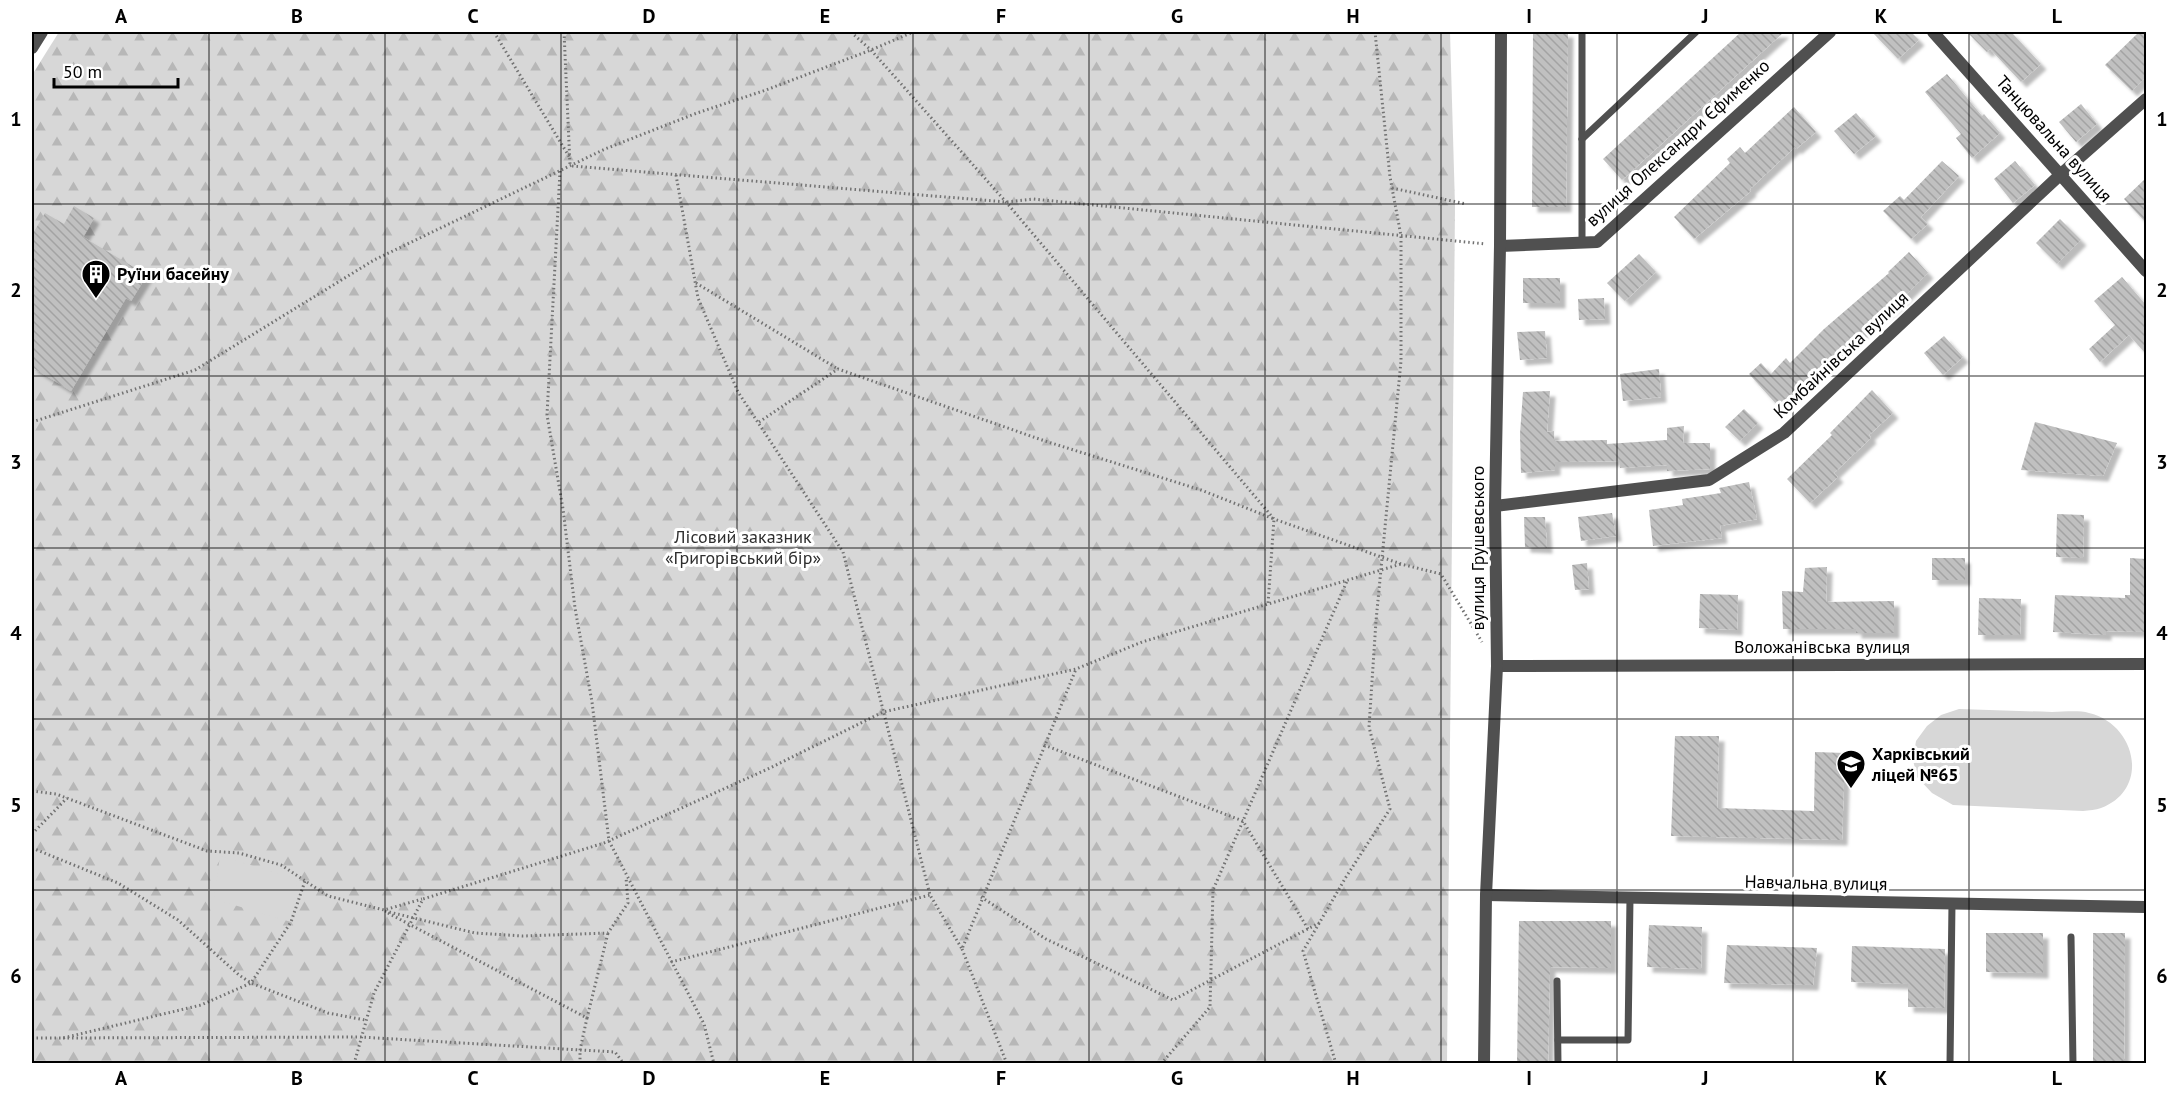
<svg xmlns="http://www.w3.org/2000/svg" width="2178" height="1095" font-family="'PT Sans',sans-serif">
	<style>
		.forest { fill: url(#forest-firs) }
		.pitch { fill: #d7d7d7 }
		.building { fill: url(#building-back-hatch); filter: url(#shadow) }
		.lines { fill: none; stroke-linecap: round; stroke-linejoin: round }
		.path { stroke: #727272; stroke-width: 3; stroke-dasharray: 1.5 3; stroke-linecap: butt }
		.service { stroke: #505050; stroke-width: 7 }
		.minor { stroke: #505050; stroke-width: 12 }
		.tertiary { stroke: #505050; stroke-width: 12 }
		.grid { fill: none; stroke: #000; stroke-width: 1.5; stroke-opacity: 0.55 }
		.labels { text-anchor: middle; stroke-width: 6; stroke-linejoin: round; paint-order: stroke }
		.street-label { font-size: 18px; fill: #000; stroke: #fff }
		.poi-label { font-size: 18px; font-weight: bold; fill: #000; stroke: #fff; text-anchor: start }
		.park-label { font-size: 18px; fill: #2e2e2e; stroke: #fff }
		.neatline { fill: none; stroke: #000; stroke-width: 2 }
		.grid-label { font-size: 20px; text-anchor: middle; font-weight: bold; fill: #000 }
	</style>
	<defs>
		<pattern id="forest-firs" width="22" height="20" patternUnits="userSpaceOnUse" patternTransform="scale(1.5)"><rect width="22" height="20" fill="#d7d7d7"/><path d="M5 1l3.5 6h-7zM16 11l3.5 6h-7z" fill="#b7b7b7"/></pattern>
		<pattern id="building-back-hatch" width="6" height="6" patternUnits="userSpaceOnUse" patternTransform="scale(1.5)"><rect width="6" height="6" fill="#c0c0c0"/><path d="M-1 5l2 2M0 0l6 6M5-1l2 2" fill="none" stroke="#a3a3a3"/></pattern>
		<filter id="shadow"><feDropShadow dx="5.5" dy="5.5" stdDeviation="1.5" flood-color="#0004"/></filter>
	</defs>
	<rect width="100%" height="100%" fill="#fff"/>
	<!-- forest -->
	<path class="forest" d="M59 32H1450L1455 206 1447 1063H32V75Z"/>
	<!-- pitch -->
	<g class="pitch">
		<path d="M1959 709C1990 710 2021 711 2052 712 2064 712 2078 710 2089 713 2136 724 2151 789 2101 808 2096 810 2089 810 2083 811L1953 805 1932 793 1917 777 1913 760 1916 741 1927 726 1941 715Z"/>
		<path d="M220 856 297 879 291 922 214 899Z"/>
	</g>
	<!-- building -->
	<g class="building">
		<path d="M1533 32H1568L1566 207H1532Z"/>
		<path d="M1741 32H1784L1622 180 1603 159Z"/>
		<path d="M1872 32H1911L1919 40 1898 59Z"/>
		<path d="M1967 32H2011L2041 64 2021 82 1990 49 1987 52Z"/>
		<path d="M2139 32H2146V77L2132 91 2105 65Z"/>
		<path d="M1947 74 1982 116 1984 114 2000 133 1972 158 1956 138 1961 134 1925 92Z"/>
		<path d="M2081 104 2097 124 2076 142 2059 122Z"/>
		<path d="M1794 107 1816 132 1796 149 1795 147 1750 189 1751 191 1694 239 1674 217 1730 163 1727 159 1740 147 1745 153Z"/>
		<path d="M1856 113 1876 136 1854 154 1834 131Z"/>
		<path d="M1942 161 1959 176 1921 217 1928 224 1911 239 1883 211 1900 196 1904 200Z"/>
		<path d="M2015 161 2035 185 2013 203 1994 179Z"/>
		<path d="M2146 178V223L2124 199Z"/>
		<path d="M74 206 94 218 83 237 147 275 131 301 126 298 71 391 32 367V235L45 213 64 224Z"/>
		<path d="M2060 219 2081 240 2057 264 2036 243Z"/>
		<path d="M1909 252 1928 273 1896 305 1870 325 1813 378 1811 377 1778 406 1749 374 1761 363 1771 374 1786 358 1790 363 1824 329 1889 273 1888 272Z"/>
		<path d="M1639 254 1656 272 1625 301 1607 283Z"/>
		<path d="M2122 277 2146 305V354L2129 335 2100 362 2089 349 2115 325 2094 301Z"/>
		<rect x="1523" y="278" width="37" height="25"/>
		<path d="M1604 298 1605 319 1579 320 1578 299Z"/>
		<path d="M1545 331 1547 358 1520 360 1517 332Z"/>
		<path d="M1944 336 1963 357 1943 375 1924 353Z"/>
		<path d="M1659 369 1661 397 1623 401 1620 374Z"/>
		<path d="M1872 390 1893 413 1869 435 1871 438 1834 473 1838 477 1810 503 1787 479 1832 435 1830 433Z"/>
		<path d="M1550 391 1547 432 1554 431V441L1607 440V444L1667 440V428L1684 426 1683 443H1710V469L1667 471V465L1620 468 1619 461 1555 462V470L1521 473 1520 434 1523 392Z"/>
		<path d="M1744 409 1758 423 1740 441 1725 427Z"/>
		<path d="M2035 422 2117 443 2103 476 2021 470Z"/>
		<path d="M1749 482 1757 519 1720 526 1722 538 1653 546 1649 510 1683 505 1682 499 1721 493 1719 488Z"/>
		<path d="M1612 513 1616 536 1581 541 1578 517Z"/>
		<path d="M2057 514 2084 515 2083 558 2056 557Z"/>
		<path d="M1524 517H1545L1547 548 1525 547Z"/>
		<rect x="1932" y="558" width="33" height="22"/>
		<path d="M2130 558 2146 559V632L2106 631V635L2053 632 2055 595 2125 598V595H2130Z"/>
		<path d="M1587 563 1589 589 1575 590 1572 565Z"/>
		<path d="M1827 567 1826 602 1894 601V633H1856V629H1783L1782 591 1803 592 1805 568Z"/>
		<path d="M1700 594 1738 595 1737 630 1699 628Z"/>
		<path d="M1979 598 2021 599 2020 635H1978Z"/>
		<path d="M1675 736H1719L1717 808 1814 811 1815 752 1845 753 1842 840 1671 836Z"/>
		<path d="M1519 921H1611V968L1550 967 1548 1064H1517Z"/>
		<path d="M1649 925 1702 927 1701 969 1647 967Z"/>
		<path d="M1986 933H2043V973L1986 972Z"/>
		<path d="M2093 933H2125L2124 1064H2093Z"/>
		<path d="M1727 945 1817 948 1813 985 1724 983Z"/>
		<path d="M1852 946 1945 949 1944 1008 1908 1007V984L1851 982Z"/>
	</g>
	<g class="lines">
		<!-- path -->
		<g class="path">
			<path d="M494 32 570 158"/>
			<path d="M564 32 570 165"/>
			<path d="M851 32 871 50 1006 202 1274 519 1401 564 1441 574 1482 642"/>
			<path d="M572 166 1006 202 1033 199 1486 244"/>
			<path d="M560 171 547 415 563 509 575 608 592 702 609 841 704 1024 714 1064"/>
			<path d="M676 175 698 298 738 392 843 552 930 895 962 949 1076 669"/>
			<path d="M1392 188 1466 204"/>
			<path d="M696 283 838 369"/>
			<path d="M32 422 195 370 374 260 605 149 697 113 766 90 871 50 913 32"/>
			<path d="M759 422 838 369 1045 441 1201 490 1274 519 1268 604"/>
			<path d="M1044 745 1243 821 1308 929"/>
			<path d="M32 791 56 794 207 851 239 853 281 865 328 896 384 910 422 899"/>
			<path d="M32 834 67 798"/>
			<path d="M32 848 118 883 178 920 239 975 251 983 328 1013 365 1020"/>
			<path d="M981 897 1046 939 1173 1000 1321 922"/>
			<path d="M385 911 475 933 523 936 608 933 628 903 626 877"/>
			<path d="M388 913 587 1018 580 1050V1064"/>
			<path d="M962 949 1007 1064"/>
			<path d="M671 962 930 895"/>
			<path d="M587 1018 608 933"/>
			<path d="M32 1038H63L201 1005 251 983 291 922 305 881"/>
			<path d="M63 1038 360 1037 615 1052 624 1064"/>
			<path d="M354 1064 374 993 423 899 604 843 770 768 883 712 1076 669 1142 642 1401 564"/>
			<path d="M1161 1064 1210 1007 1213 890 1347 581"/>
			<path d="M1336 1064 1303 951 1346 877 1390 809 1369 727 1376 621 1401 361V236L1390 177 1375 32"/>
		</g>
		<!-- service -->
		<g class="service">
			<path d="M1582 139 1696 32"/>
			<path d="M1582 242V32"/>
			<path d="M2071 937 2073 1064"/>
			<path d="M1557 981 1558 1064"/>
			<path d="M1558 1040H1628L1630 898"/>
			<path d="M1950 1064 1952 903"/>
		</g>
		<!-- minor -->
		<g class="minor">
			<path d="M1933 32 2146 271"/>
			<path d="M32 48 42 32"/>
			<path d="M1500 246 1597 242 1830 32"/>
			<path d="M1495 506 1709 480 1784 433 2061 174 2146 99"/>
			<path d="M1497 666 2146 664"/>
			<path d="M1486 895 2146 907"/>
		</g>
		<!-- tertiary -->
		<path class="tertiary" d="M1484 1064 1486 895 1497 666 1495 506 1500 246 1501 32"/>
	</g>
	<!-- grid -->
	<path class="grid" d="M209 32V1064M385 32V1064M561 32V1064M737 32V1064M913 32V1064M1089 32V1064M1265 32V1064M1441 32V1064M1617 32V1064M1793 32V1064M1969 32V1064M32 204H2146M32 376H2146M32 548H2146M32 719H2146M32 890H2146"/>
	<!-- icons -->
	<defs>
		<g id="building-pin" transform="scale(1.5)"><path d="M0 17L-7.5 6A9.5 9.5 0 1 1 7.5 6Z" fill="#000" stroke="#fff"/><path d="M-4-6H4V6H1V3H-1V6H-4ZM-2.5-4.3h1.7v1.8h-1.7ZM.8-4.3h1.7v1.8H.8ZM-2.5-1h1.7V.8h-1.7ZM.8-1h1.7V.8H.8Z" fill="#fff"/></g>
		<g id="school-pin" transform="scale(1.5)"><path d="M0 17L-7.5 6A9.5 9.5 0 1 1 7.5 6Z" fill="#000" stroke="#fff"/><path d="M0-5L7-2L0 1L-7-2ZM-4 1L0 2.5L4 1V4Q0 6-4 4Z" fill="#fff"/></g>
	</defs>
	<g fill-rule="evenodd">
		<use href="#building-pin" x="96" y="274"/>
		<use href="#school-pin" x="1851" y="764"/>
	</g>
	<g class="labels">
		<!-- street labels -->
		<g class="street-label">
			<text transform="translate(2054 139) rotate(48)" y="6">Танцювальна вулиця</text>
			<text transform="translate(1678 143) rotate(-42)" y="6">вулиця Олександри Єфименко</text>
			<text transform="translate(1841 355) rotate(-43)" y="6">Комбайнівська вулиця</text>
			<text transform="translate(1478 548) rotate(-90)" y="6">вулиця Грушевського</text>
			<text x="1822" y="653">Воложанівська вулиця</text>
			<text transform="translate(1816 883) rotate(1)" y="6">Навчальна вулиця</text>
		</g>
		<!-- poi labels -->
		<g class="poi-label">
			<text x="117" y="280">Руїни басейну</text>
			<text x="1872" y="760">Харківський<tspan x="1872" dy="21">ліцей №65</tspan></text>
		</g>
		<!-- park labels -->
		<g class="park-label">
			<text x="743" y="543">Лісовий заказник<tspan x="743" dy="21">«Григорівський бір»</tspan></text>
		</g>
	</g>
	<!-- border -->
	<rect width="2178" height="1095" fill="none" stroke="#ffffff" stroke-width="66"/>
	<!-- scale -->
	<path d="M54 78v9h124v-9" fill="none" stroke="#000000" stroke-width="3"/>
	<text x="63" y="78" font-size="18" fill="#000000" stroke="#ffffff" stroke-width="4.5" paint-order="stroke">50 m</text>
	<rect x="33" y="33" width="2112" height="1029" class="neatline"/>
	<g class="grid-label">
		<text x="121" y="23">A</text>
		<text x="297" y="23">B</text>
		<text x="473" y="23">C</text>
		<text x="649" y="23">D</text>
		<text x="825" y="23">E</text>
		<text x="1001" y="23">F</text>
		<text x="1177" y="23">G</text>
		<text x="1353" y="23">H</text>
		<text x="1529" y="23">I</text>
		<text x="1705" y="23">J</text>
		<text x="1881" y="23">K</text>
		<text x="2057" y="23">L</text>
		<text x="16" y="126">1</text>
		<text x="2162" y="126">1</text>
		<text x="16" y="297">2</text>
		<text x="2162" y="297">2</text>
		<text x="16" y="469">3</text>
		<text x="2162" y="469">3</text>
		<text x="16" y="640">4</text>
		<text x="2162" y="640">4</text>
		<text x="16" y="812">5</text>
		<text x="2162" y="812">5</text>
		<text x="16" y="983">6</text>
		<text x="2162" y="983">6</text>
		<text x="121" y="1085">A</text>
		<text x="297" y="1085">B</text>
		<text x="473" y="1085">C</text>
		<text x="649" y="1085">D</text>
		<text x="825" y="1085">E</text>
		<text x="1001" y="1085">F</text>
		<text x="1177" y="1085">G</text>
		<text x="1353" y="1085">H</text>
		<text x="1529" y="1085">I</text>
		<text x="1705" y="1085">J</text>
		<text x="1881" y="1085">K</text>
		<text x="2057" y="1085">L</text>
	</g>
</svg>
